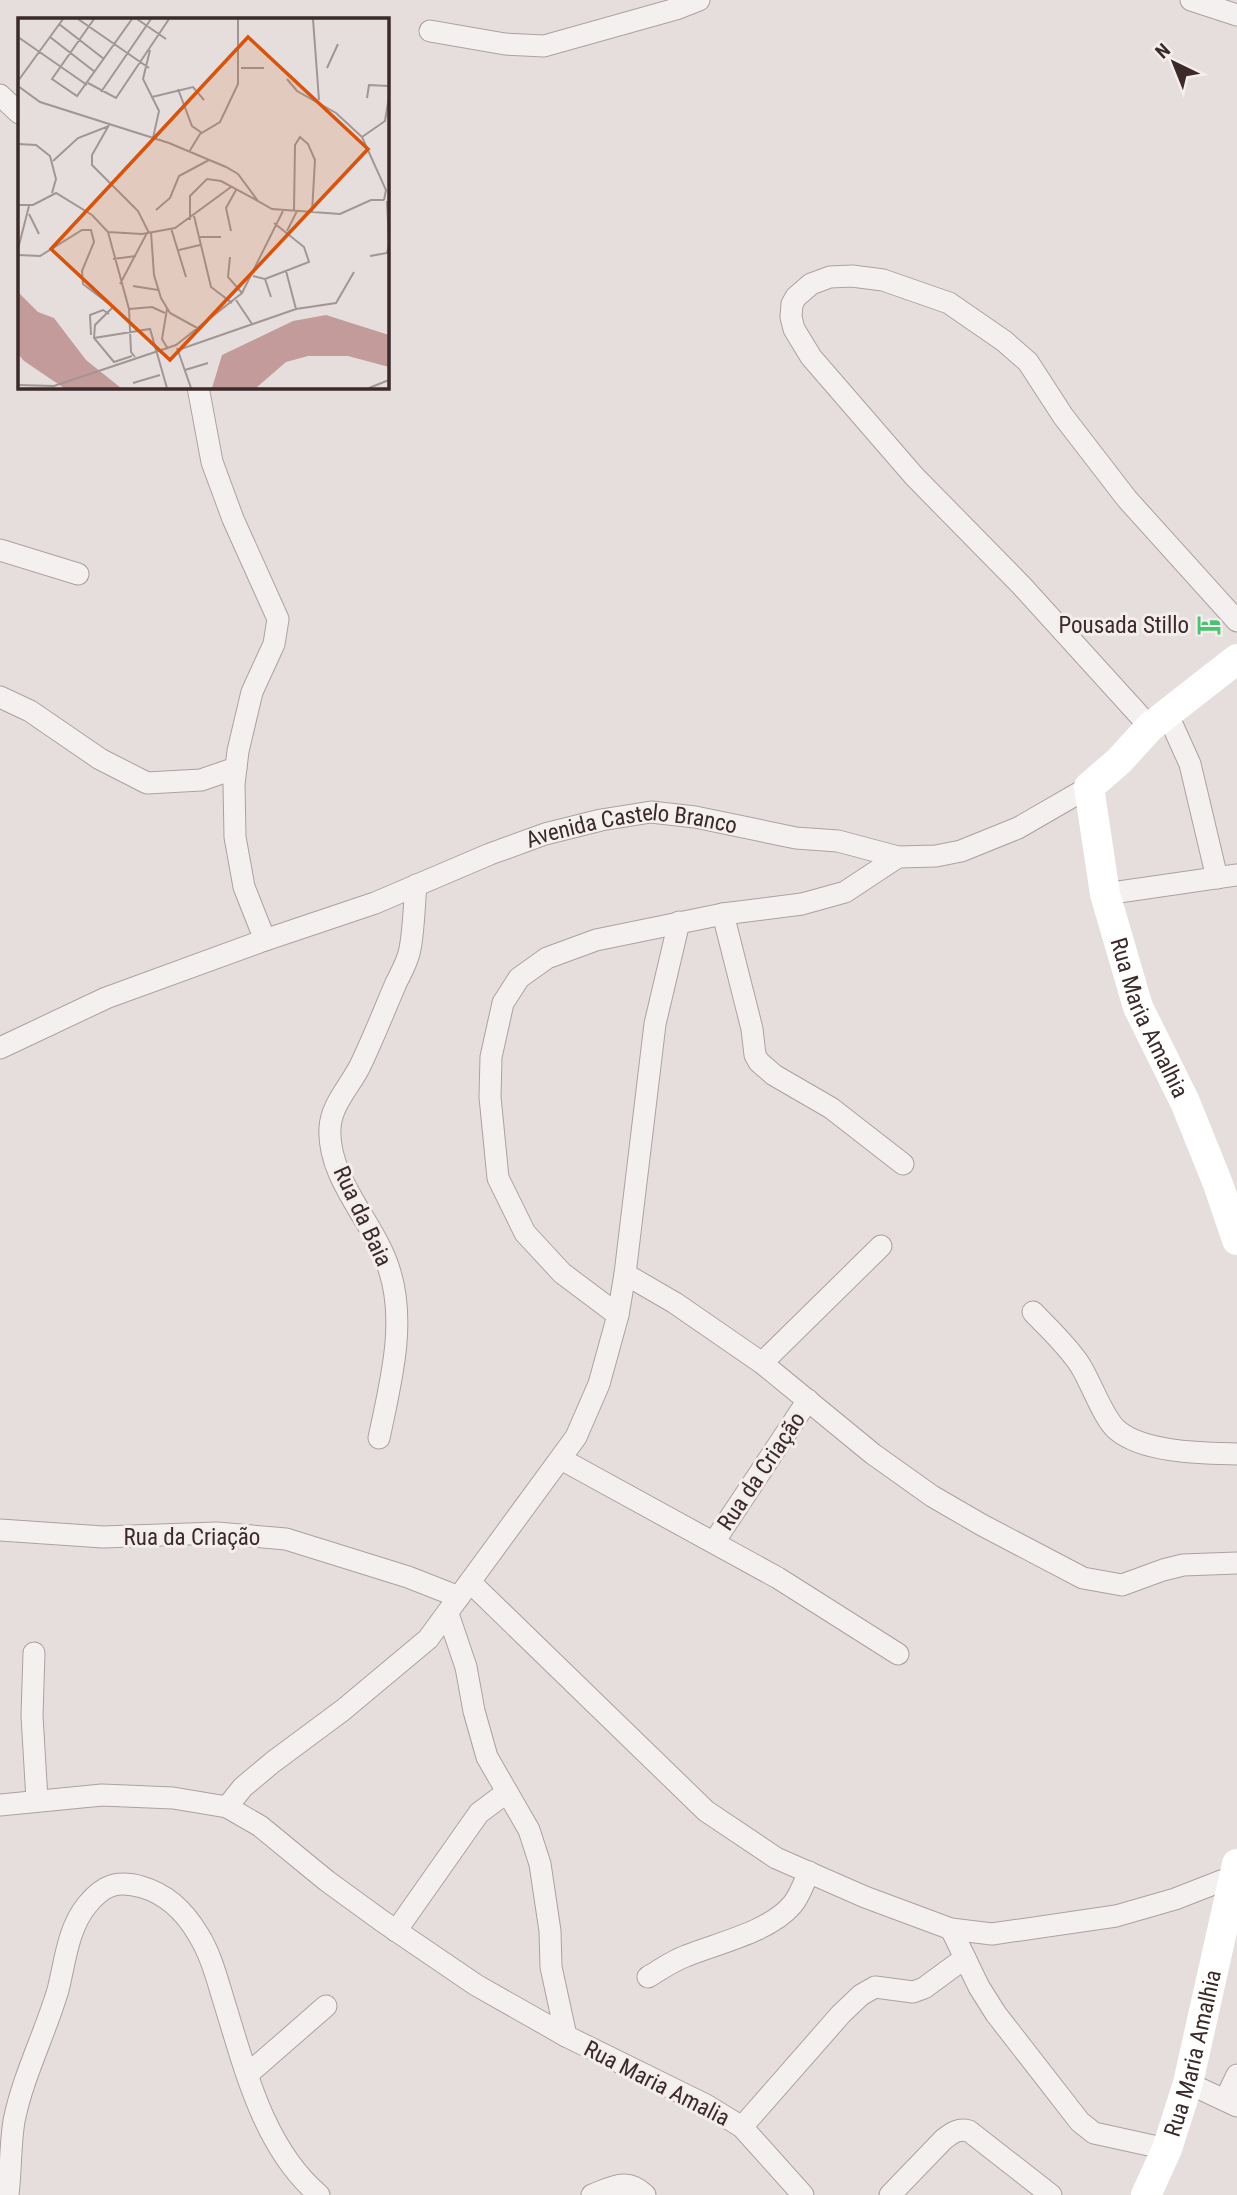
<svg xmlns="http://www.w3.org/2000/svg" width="1237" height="2195" font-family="'Roboto Condensed',sans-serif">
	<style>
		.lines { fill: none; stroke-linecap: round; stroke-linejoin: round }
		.street-casing { stroke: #aca19f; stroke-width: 23 }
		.street { stroke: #f5f0f0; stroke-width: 21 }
		.secondary { stroke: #fff; stroke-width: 30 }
		.labels { text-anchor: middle; stroke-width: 6; stroke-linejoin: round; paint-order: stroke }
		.poi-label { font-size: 23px; fill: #3b2a28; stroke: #f4eded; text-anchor: end }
		.street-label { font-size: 23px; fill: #3b2a28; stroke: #f4eded }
		.inset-road { fill: none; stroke: #a29695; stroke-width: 2 }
		.view { fill: #d7540f; fill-opacity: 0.15; stroke: #d7540f; stroke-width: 3.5 }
		.inset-edge { fill: none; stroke: #3b2a28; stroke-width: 3.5 }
	</style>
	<rect width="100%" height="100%" fill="#e6dedd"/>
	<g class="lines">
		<!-- street casing -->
		<g class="street-casing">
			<g id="street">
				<path d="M1191 0 1237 15"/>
				<path d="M430 31 505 44 544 46 676 9 699 0"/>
				<path d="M0 95 19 113"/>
				<path d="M198 387 212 462 233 519 278 619 274 644 252 692 238 751 234 784 235 837 244 887 265 940"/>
				<path d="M0 550 78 574"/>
				<path d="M0 697 30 711 100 759 147 783 201 780 236 768"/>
				<path d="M1167 713 1190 764 1217 878"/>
				<path d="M1150 727 1021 585 914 476 811 357 794 329 791 317 792 304 796 297 811 284 830 277 852 276 883 280 949 303 1004 341 1028 362 1063 416 1127 499 1237 621"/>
				<path d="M1105 894 1237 875"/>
				<path d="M723 914 752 1029 755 1055 759 1062 774 1075 831 1108 903 1164"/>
				<path id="s1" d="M0 1048 106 998 265 940 375 903 490 854 545 834 601 820 651 812 695 817 796 838 838 841 898 857 936 856 961 851 1018 828 1089 787"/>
				<path d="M625 1274 675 1303 762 1363 873 1454 932 1496 982 1525 1083 1578 1122 1585 1163 1570 1183 1565 1237 1563"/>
				<path d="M1033 1312C1049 1329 1067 1345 1080 1365 1091 1382 1103 1418 1117 1430 1144 1453 1203 1453 1237 1454"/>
				<path d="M618 1315 562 1273 525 1233 498 1178 490 1097 491 1057 503 1003 519 978 547 958 596 940 723 914 802 904 845 892 898 857"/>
				<path d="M762 1363 881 1246"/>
				<path d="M379 1438C390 1385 407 1323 389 1269 375 1223 327 1179 330 1128 331 1105 350 1086 360 1066 373 1039 384 1011 396 983 401 973 408 961 410 949 414 928 414 906 416 885"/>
				<path d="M561 1459 778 1578 898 1654"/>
				<path d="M0 1530 103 1537 217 1533 286 1539 408 1577 459 1597"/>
				<path d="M714 1542 808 1400"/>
				<path d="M470 1582 706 1811 776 1858 865 1897 951 1929 992 1934 1116 1916 1175 1899 1234 1876"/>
				<path d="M448 1614 466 1667 474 1711 487 1757 529 1830 540 1864 550 1931 551 1967 566 2036"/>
				<path d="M34 1653 32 1716 37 1800"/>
				<path d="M0 1805 102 1795 173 1798 227 1807 260 1826 327 1881 382 1921 476 1985 566 2036 706 2105 742 2127 803 2195"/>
				<path d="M227 1807 243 1787 273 1762 343 1710 428 1639 576 1437 599 1384 618 1315 625 1274 655 1024 679 922"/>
				<path d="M951 1929 979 1987 996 2014 1080 2122 1094 2133 1167 2149"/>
				<path d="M396 1931 479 1813 507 1792"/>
				<path d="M648 1977C660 1970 672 1961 686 1956 718 1943 769 1932 792 1905 800 1896 804 1882 809 1872"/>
				<path d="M248 2074 326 2006"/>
				<path d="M1188 2083 1237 2106"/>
				<path d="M1225 2100 1237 2075"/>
				<path d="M742 2127 841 2014 861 1995 875 1987 913 1992 924 1988 965 1958"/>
				<path d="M8 2195C11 2170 10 2146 14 2121 23 2076 45 2034 58 1990 65 1962 68 1928 87 1905 103 1885 117 1880 142 1887 166 1894 185 1912 198 1934 212 1956 218 1983 226 2008 246 2073 265 2149 319 2195"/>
				<path d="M592 2195C613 2187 627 2177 645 2195"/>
				<path d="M890 2195 944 2139C952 2133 958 2128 969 2131L1051 2195"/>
			</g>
		</g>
		<!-- street -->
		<use href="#street" class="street"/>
		<!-- secondary -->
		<g class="secondary">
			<path id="s2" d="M1237 659 1150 727 1119 761 1089 787 1105 894 1138 1007 1185 1102 1218 1184 1237 1240"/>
			<path id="s3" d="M1146 2195 1167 2149 1188 2083 1237 1864"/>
		</g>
	</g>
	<!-- icons -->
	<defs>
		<g id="hotel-bare" transform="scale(1.89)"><path d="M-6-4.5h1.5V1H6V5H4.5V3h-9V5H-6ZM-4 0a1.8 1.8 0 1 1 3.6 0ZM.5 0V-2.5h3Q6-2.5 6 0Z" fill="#4bc273" stroke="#f4eded" stroke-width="2.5" paint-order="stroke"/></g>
	</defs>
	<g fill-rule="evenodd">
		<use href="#hotel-bare" x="1209" y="625"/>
	</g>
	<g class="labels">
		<!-- poi labels -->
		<g class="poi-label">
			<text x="1189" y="633">Pousada Stillo</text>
		</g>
		<!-- street labels -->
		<g class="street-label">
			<text dy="8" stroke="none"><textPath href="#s1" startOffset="674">Avenida Castelo Branco</textPath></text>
			<text dy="8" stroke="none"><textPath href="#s2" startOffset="436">Rua Maria Amalhia</textPath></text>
			<text transform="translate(363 1216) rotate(65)" y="8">Rua da Baia</text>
			<text transform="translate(761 1471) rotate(-56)" y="8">Rua da Criação</text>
			<text x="192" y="1545">Rua da Criação</text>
			<text dy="8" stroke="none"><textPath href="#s3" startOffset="150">Rua Maria Amalhia</textPath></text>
			<text transform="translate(657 2083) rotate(27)" y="8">Rua Maria Amalia</text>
		</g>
	</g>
	<!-- overview -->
	<g transform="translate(18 18)">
		<rect width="371" height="371" fill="#e6dedd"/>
		<path d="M0 274 20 294 36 300 68 342 103 370H46L6 343 0 336ZM308 297 371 317V349L330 338H290L268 344 238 370H194L204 337 275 303Z" fill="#c39b9b"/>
		<path class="inset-road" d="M60 1 131 50M76 1 34 61 59 78 114 1M119 1 148 21M295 1 301 82M41 6 86 41M0 19 69 67M32 19 77 54M132 32 125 61 141 93 135 120M223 50H246M309 50 320 26M269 61 279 73 318 95 344 119M0 63 45 1M70 65 98 80 151 1M0 68 22 84 151 125 208 149 220 156 240 183 254 191 322 196 353 182H366M160 71 174 108 184 115M83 74 133 1M134 79 175 69 186 82M349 80 351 67 371 68M91 107 74 137V147L120 193 131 215M344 119 368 172 366 182M344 119 367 103 371 79M0 126 18 127 32 138 38 161 34 175M171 134 182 116 202 104 220 66V1M35 143 60 120 91 108M369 183 371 225M0 187H15L38 175 74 197 90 214 111 291 113 334 117 339M138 192 152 180 161 158 191 142M276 193 277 127 282 119 290 126 297 142 294 194M11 196 21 216M176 198 193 269 214 285M172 202V178L189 161 203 163 240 183M153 210 168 259M213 213 208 190 218 172M269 213 279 193M90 214 124 216 157 210 213 169M133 214 136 257 143 280 152 295 181 311M181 219H203M0 231 11 188M161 232 182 227M0 237 22 238 64 212H73L76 224 64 253 65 266 95 289 77 307 76 320 96 344 114 338M352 238 369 235 371 227M212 239 210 259 224 275M95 241 118 238M268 253 278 291M235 258 247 261 253 279M247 261 291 244 286 229 256 205M102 266 129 215M115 268 140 272M218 282 234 306M111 291 134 289 147 295M149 291 144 321 150 331M73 317 72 297 85 292 91 296M76 320 132 311 149 370M159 330 173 370M160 332 278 291 318 285 336 254M167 352 190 345M115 365 142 357M0 367 36 368 158 327 224 275 265 193M351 370 371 362"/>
		<path class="view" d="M230 19 350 131 152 342 33 231Z"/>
		<rect width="371" height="371" class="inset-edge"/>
	</g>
	<!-- north arrow -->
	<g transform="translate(1174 63) rotate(317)" stroke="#f4eded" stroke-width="5" paint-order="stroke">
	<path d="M0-5L12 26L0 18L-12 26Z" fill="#3b2a28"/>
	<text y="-10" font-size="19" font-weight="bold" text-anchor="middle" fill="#3b2a28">N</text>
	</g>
</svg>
